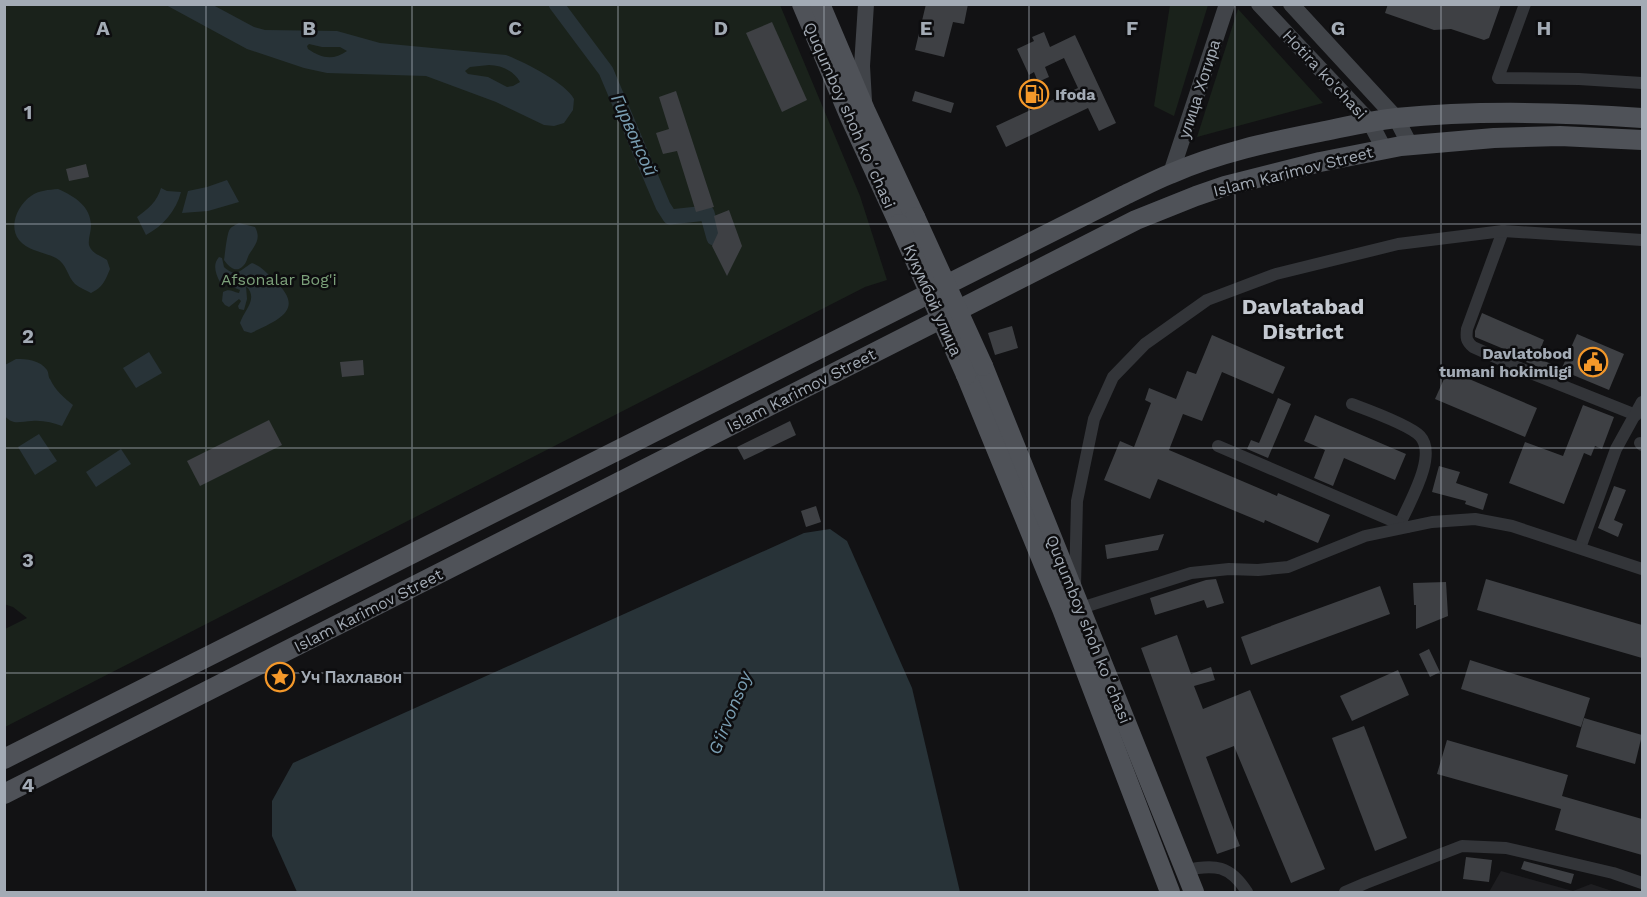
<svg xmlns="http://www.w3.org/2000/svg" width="1647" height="897" font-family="'Work Sans',sans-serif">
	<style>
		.built { fill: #1e1e21 }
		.green { fill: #1a221b }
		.water { fill: #283338; fill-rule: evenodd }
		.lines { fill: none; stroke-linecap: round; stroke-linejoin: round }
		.canal { stroke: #283338; stroke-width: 15 }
		.building { fill: #3e4044 }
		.street { stroke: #333539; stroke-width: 12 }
		.secondary { stroke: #414449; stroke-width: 16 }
		.primary { stroke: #4f5258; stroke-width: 20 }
		.primary-bridge { stroke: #4f5258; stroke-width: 20 }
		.grid { fill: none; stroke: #a3abb5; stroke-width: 1.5; stroke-opacity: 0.55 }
		.labels { text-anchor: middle; stroke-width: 5; stroke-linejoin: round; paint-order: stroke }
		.street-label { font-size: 16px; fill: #a3abb5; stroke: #0d0d0f }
		.poi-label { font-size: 16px; font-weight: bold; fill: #a3abb5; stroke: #0d0d0f; text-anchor: start }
		.park-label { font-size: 16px; fill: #7ca07a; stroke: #0d0d0f }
		.water-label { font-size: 18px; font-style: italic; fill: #799db1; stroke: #0d0d0f }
		.district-label { font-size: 22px; font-weight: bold; fill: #c4c9d1; stroke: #0d0d0f }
		.grid-label { font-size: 20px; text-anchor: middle; font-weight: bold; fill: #a3abb5; stroke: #0d0d0f; stroke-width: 5; stroke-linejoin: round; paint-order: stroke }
	</style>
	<rect width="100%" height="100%" fill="#121214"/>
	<!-- built -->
	<path class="built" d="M1501 871 1573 891 1591 884 1615 892H1489Z"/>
	<!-- green -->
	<g class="green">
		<path d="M5 5H780L860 196 887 280 865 287 5 727V629L27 618 13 607 4 604Z"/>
		<path d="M1170 5H1208L1174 116 1154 106Z"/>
		<path d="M1238 9 1323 103 1197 137Z"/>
	</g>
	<!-- water -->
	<g class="water">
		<path d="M166 5H213L254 27 265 30 337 31 380 43 506 55C524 62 566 83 574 99L573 110 564 123 554 126 544 125 496 102 426 76 327 73 304 68 247 49ZM309 44 322 47H340L347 51C333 61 321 58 308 49L307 46ZM489 65C501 65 514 71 520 82L513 86 507 87 488 77 468 74 465 71 470 67Z"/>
		<path d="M227 180 239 202 208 211 182 213 188 191 207 187Z"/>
		<path d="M161 188 167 191 181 192C176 211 163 226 146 235L137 217C148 209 157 202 161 188Z"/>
		<path d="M58 189C74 196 91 206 91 226 91 232 88 239 89 245 91 253 101 256 107 260L110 269C105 281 103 287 91 293 86 290 80 288 75 284 67 276 67 264 56 258 44 252 28 251 19 240 8 226 18 205 31 196 39 190 49 190 58 189Z"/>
		<path d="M239 223 255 227C261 238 256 244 250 253 247 257 247 263 243 266 236 274 228 266 224 260 225 254 227 232 230 229 231 227 237 224 239 223Z"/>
		<path d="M219 257 222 258 224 267C237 279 241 269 252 263 261 266 267 273 274 280 307 310 278 320 251 333L244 331 240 323C244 310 259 299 246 286L247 299 244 310 239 309 238 306 241 301 239 299 229 307 225 305 222 301 223 292C230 288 232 292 239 293L240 290 220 282C216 274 212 265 219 257Z"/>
		<path d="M149 352 162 373 136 388 123 368Z"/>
		<path d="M16 359C27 359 40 360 47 370 49 373 48 377 50 379 55 390 64 398 73 405L62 426C53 423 43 420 32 421 21 421 13 426 5 416V365Z"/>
		<path d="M39 434 57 461 35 475 18 447Z"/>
		<path d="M121 449 131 464 96 487 86 472Z"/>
		<path d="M830 529 847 541 912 688 960 892H297L272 836V801L293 763 804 533Z"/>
	</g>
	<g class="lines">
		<!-- canal -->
		<path class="canal" d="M556 4 606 71 663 206 670 217 707 213 714 238"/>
	</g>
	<!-- building -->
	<g class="building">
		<path d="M926 4H968L964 24 953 22 944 57 915 50Z"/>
		<path d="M1388 4H1501L1489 38 1484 40 1451 29 1434 30 1385 13Z"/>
		<path d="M772 22 807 100 782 112 746 33Z"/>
		<path d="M1044 32 1050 47 1075 35 1116 123 1099 131 1088 108 1006 147 996 126 1078 88 1064 58 1045 67 1049 77 1038 82 1034 72 1029 75 1017 49 1034 41 1032 37Z"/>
		<path d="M676 91 714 207 696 212 677 151 663 154 656 133 669 129 659 97Z"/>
		<path d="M915 91 954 103 951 113 912 101Z"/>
		<path d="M86 164 89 177 69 181 66 169Z"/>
		<path d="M729 210 742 246 727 276 712 246 718 233 714 216Z"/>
		<path d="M1482 313 1544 340 1537 358 1561 368 1558 375 1526 362 1528 359 1475 337V331Z"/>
		<path d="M1012 326 1018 348 995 355 988 333Z"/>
		<path d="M1577 334 1624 354 1609 390 1561 370Z"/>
		<path d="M1212 335 1285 367 1273 394 1222 372 1202 421 1183 414 1169 450 1277 496 1278 493 1330 515 1318 543 1265 520 1264 523 1158 479 1150 499 1104 480 1120 441 1134 447 1151 403 1145 400 1149 388 1176 399 1187 371 1196 374Z"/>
		<path d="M363 360 364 375 342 377 340 362Z"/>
		<path d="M1448 370 1537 408 1525 437 1435 399Z"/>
		<path d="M1278 398 1291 404 1268 458 1247 449 1251 440 1259 443Z"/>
		<path d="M1583 405 1614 417 1602 449 1595 446 1591 456 1584 453 1564 504 1509 483 1525 442 1563 456Z"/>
		<path d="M1315 415 1406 454 1395 480 1344 458 1333 486 1314 478 1325 450 1304 441Z"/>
		<path d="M269 420 282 445 200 486 187 461Z"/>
		<path d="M790 421 796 435 744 460 737 447Z"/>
		<path d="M1439 466 1460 472 1456 483 1488 494 1483 510 1465 504 1466 501 1432 492Z"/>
		<path d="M1614 486 1626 490 1614 520 1623 524 1618 537 1598 528Z"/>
		<path d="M816 506 821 522 806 527 801 511Z"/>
		<path d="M1164 534 1158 550 1107 559 1105 545Z"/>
		<path d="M1216 579 1224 603 1207 608 1204 600 1155 615 1150 598 1206 580Z"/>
		<path d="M1486 579 1642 625V658L1477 610Z"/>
		<path d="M1446 582 1448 616 1416 629V605H1414L1413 583Z"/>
		<path d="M1380 586 1390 614 1251 665 1241 637Z"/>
		<path d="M1177 635 1191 674 1211 667 1215 680 1194 686 1203 709 1250 690 1325 869 1291 883 1234 746 1206 757 1240 846 1217 854 1141 648Z"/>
		<path d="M1429 649 1440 672 1430 677 1419 654Z"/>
		<path d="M1470 660 1590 698 1581 727 1461 689Z"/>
		<path d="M1398 670 1409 695 1352 721 1340 696Z"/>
		<path d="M1584 718 1642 735 1635 764 1576 747Z"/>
		<path d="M1364 726 1407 838 1375 851 1332 738Z"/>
		<path d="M1447 740 1568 775 1562 796 1642 819V855L1555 830 1561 809 1437 774Z"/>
		<path d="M1466 857 1492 860 1489 882 1463 879Z"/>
		<path d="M1524 861 1574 874 1571 884 1521 869Z"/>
	</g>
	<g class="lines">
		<!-- street -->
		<g class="street">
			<path d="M1525 4 1498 78 1579 79 1642 83"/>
			<path d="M1503 231 1467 329C1466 338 1466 341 1473 347L1533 374 1636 415"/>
			<path d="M1352 404C1368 410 1410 425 1420 436 1438 455 1409 503 1400 524"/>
			<path d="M1640 443 1642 445"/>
			<path d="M1218 446 1407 527"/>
			<path d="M1580 548 1616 449 1642 402"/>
			<path d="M1075 586 1077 501 1094 419 1113 377 1145 344 1207 300 1276 274 1398 244 1503 231 1642 240"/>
			<path d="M1081 608 1191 573 1229 569 1258 570 1288 567 1365 536 1432 522 1475 519 1512 526 1642 569"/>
			<path d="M1185 870C1215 864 1230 865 1247 892"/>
			<path d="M1345 892 1366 883 1462 846 1506 848 1613 873 1642 883"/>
		</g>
		<!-- secondary -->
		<g class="secondary">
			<path d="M1259 4 1370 122 1384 149"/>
			<path d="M1291 4 1396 118 1410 145"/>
			<path d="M864 101 862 66 866 4"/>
			<path d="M1171 173 1227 4"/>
		</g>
		<!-- primary -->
		<g class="primary">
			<path d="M802 4 850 117 899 224"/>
			<path d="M820 4 865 110 915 217"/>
			<path d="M983 366 1194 892"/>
			<path d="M966 375 1062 609 1170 892"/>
			<path d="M4 759 1125 195C1140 188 1155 180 1170 174 1218 153 1269 142 1320 132 1345 127 1370 121 1396 118 1478 110 1561 112 1642 118"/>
			<path d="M4 794 1136 220 1196 196 1225 186 1320 162 1401 146 1494 138 1560 136 1642 140"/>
		</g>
		<!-- primary-bridge -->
		<g class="primary-bridge">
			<path d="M915 217 983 366"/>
			<path d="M899 224 966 375"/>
		</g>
	</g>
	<!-- grid -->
	<path class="grid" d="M206 4V892M412 4V892M618 4V892M824 4V892M1029 4V892M1235 4V892M1441 4V892M4 224H1642M4 448H1642M4 673H1642"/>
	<!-- icons -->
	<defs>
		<g id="fuel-ring" transform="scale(1.5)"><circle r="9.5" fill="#0d0d0f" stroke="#f4982a" stroke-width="1.5"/><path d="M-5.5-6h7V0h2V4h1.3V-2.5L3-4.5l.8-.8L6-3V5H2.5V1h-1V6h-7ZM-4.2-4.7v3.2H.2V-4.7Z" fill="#f4982a"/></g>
		<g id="civic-ring" transform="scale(1.5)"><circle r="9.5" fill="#0d0d0f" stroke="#f4982a" stroke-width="1.5"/><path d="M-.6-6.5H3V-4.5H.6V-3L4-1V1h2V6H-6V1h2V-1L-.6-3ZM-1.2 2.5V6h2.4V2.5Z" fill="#f4982a"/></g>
		<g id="sight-ring" transform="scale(1.5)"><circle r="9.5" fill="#0d0d0f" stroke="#f4982a" stroke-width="1.5"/><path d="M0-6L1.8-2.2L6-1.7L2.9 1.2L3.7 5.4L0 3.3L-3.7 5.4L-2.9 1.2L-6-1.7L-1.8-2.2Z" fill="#f4982a"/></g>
	</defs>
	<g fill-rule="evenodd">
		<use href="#fuel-ring" x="1034" y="94"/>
		<use href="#civic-ring" x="1593" y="362"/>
		<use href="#sight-ring" x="280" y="677"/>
	</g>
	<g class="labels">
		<!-- street labels -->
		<g class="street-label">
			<text transform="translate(1325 74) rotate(47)" y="6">Hotira ko'chasi</text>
			<text transform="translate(1199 89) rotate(-72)" y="6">улица Хотира</text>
			<text transform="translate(850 115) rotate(66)" y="6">Ququmboy shoh koʻchasi</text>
			<text transform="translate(1293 171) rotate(-14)" y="6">Islam Karimov Street</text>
			<text transform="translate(933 300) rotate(66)" y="6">Кукумбой улица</text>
			<text transform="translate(801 390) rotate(-27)" y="6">Islam Karimov Street</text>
			<text transform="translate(368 610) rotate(-27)" y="6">Islam Karimov Street</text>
			<text transform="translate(1089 629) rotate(68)" y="6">Ququmboy shoh koʻchasi</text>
		</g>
		<!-- poi labels -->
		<g class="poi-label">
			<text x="1055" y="100">Ifoda</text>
			<text x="1572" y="359" text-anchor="end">Davlatobod<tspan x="1572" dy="18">tumani hokimligi</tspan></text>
			<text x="301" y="683">Уч Пахлавон</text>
		</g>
		<!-- park labels -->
		<g class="park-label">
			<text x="279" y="285">Afsonalar Bog'i</text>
		</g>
		<!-- water labels -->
		<g class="water-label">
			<text transform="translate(634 135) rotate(66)" y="6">Гирвонсой</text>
			<text transform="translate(730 713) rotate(-68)" y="6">G‘irvonsoy</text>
		</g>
		<!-- district labels -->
		<g class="district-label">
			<text x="1303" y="314">Davlatabad<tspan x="1303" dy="25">District</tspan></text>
		</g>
	</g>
	<g class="grid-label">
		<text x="103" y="35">A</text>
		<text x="309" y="35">B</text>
		<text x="515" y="35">C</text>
		<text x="721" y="35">D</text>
		<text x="926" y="35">E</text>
		<text x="1132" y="35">F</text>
		<text x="1338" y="35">G</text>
		<text x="1544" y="35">H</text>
		<text x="28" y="119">1</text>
		<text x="28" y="343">2</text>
		<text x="28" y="567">3</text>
		<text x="28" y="792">4</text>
	</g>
	<!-- border -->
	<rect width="1647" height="897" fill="none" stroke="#a3abb5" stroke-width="12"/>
</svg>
